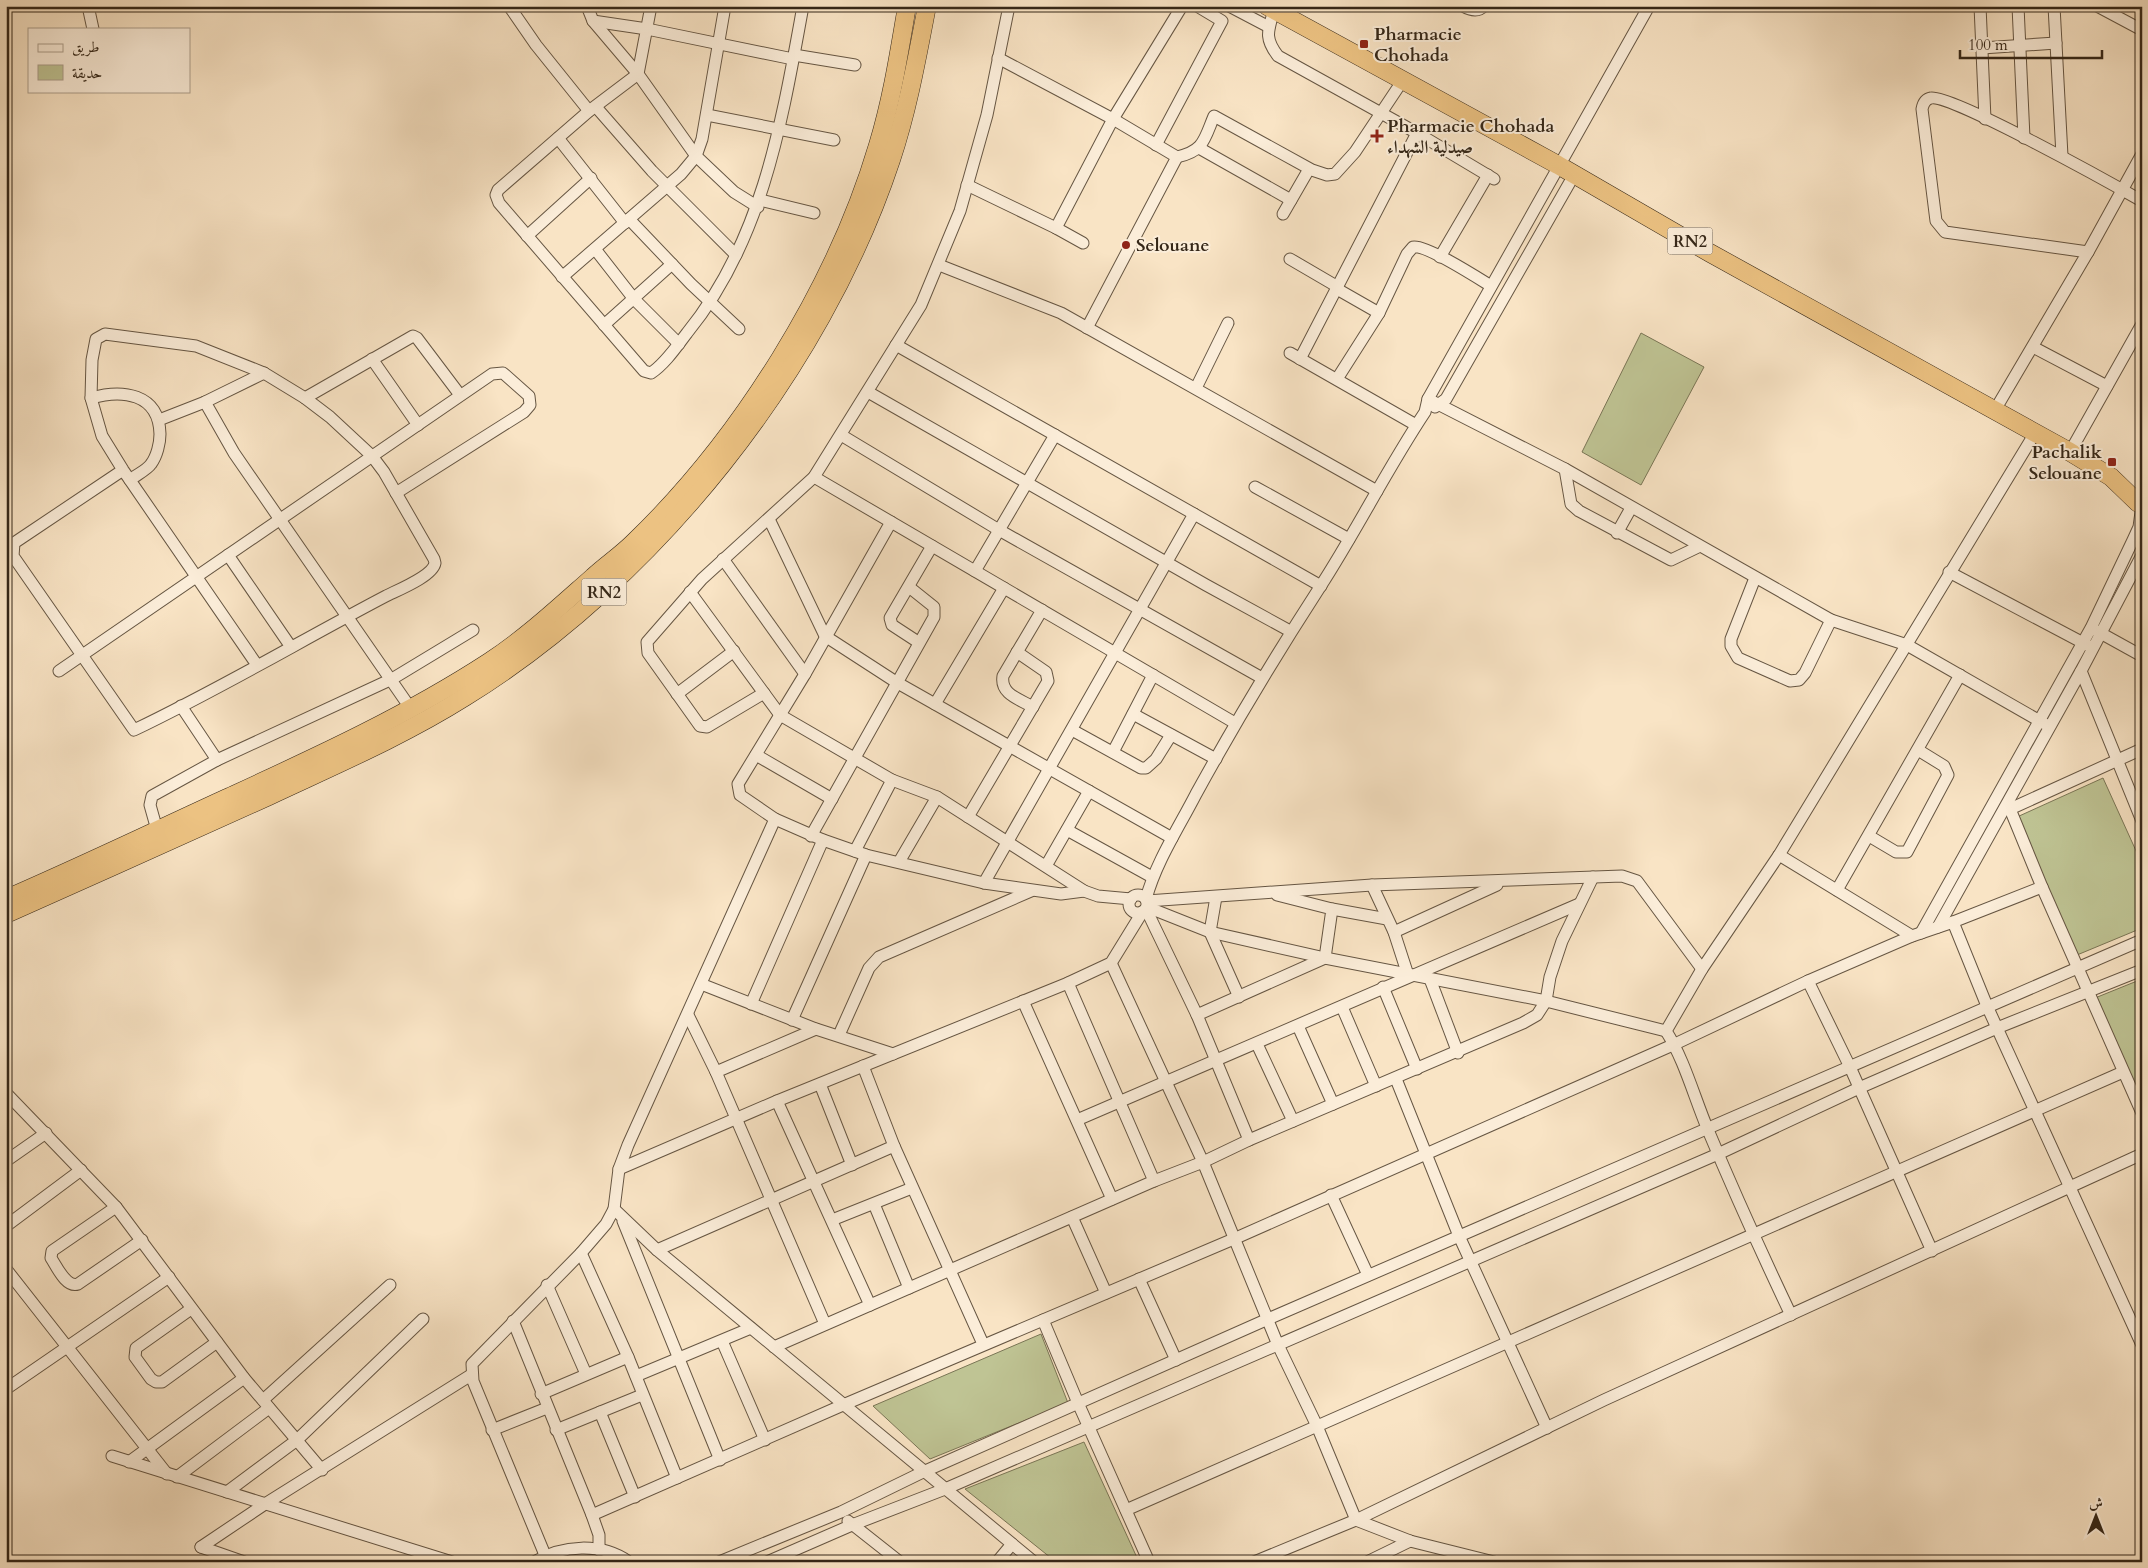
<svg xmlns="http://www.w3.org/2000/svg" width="2148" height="1568" font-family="Cardo,Amiri,serif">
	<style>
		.green { fill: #bfc494; stroke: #7a7656 }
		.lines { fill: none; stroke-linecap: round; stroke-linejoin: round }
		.minor-casing { stroke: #665643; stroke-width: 13 }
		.trunk-casing { stroke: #352718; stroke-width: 19 }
		.minor { stroke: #fbedd9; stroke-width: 11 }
		.trunk { stroke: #ecc282; stroke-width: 18 }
		.poi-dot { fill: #8f2418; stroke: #fbedd9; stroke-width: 2 }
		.labels { text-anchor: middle; stroke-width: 4; stroke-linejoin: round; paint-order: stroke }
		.shield { fill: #fbedd9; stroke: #706252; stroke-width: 1 }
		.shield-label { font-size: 16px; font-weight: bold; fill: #352718 }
		.poi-label { font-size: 18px; font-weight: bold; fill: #352718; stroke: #fbedd9; text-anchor: start }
	</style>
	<rect width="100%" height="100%" fill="#f9e4c5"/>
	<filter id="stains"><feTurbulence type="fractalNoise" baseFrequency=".004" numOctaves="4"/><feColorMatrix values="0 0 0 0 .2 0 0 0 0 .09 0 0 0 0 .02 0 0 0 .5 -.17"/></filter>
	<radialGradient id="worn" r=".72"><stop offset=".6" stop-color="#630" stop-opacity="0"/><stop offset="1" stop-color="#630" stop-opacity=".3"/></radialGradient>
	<!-- green -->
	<g class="green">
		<path d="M1641 333 1704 367 1641 485 1582 452Z"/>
		<path d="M2103 778 2142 864V928L2077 955 2017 817Z"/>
		<path d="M2142 979V1100L2095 998Z"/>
		<path d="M1041 1334 1068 1403 930 1459 873 1406Z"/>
		<path d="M1084 1442 1139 1562H1056L965 1489Z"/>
	</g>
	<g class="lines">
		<!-- minor casing -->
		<g class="minor-casing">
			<g id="minor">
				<path d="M88 6 93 29"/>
				<path d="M509 6 536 45 589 111"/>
				<path d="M587 6 593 21 638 74 696 156 734 192 758 207"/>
				<path d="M651 6 638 74 589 111 498 190 496 195 499 203 644 371 651 373C665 364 677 346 687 333 763 240 782 121 803 6"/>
				<path d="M1229 6 1269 27"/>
				<path d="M1463 6C1470 10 1478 12 1484 6"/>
				<path d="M1980 6 1985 119"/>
				<path d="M2018 6 2024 138"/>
				<path d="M2054 6 2062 156"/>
				<path d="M2097 6 2142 30"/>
				<path d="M1274 10C1268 31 1264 38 1278 56L1417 133 1494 179"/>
				<path d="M593 21 647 29 793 59"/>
				<path d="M1982 48 2056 43"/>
				<path d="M794 55 855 65"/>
				<path d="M998 58 1113 119 1177 157 1087 328"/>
				<path d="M596 107 652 171 736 255"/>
				<path d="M707 115 834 140"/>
				<path d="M558 138 625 223"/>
				<path d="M1156 145 1222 21 1197 6"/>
				<path d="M1199 148 1291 200"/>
				<path d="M1177 157C1204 151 1204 140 1214 116L1312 170 1327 175 1335 174 1355 152 1403 80"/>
				<path d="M967 185 1056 228 1113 119 1182 6"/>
				<path d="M760 200 814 213"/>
				<path d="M1283 214 1309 169"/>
				<path d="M629 219 691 284 739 329"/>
				<path d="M1056 228 1083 243"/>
				<path d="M527 236 591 178"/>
				<path d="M595 249 634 299 679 344"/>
				<path d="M2088 252 2142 154"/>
				<path d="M1440 257 1488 175"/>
				<path d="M1290 259 1338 287"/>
				<path d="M939 265 1061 313 1377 491"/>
				<path d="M562 277 681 174 696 156 702 139 725 6"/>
				<path d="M1337 289 1379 313"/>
				<path d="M604 325 672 264"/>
				<path d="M896 345 1321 586"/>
				<path d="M2033 347 2107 386"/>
				<path d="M1290 353 1416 425"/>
				<path d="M372 359 418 425"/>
				<path d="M1300 359 1417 133"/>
				<path d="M1337 379 1379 313 1407 254 1413 247C1425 244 1478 278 1491 286"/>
				<path d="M1196 388 1228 323"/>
				<path d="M868 392 1206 585 1290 631"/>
				<path d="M91 398C122 389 159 393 160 434 160 443 157 456 151 464 147 470 136 475 130 480"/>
				<path d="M305 398 413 336 417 338 460 395"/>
				<path d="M1428 399 1565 469 1831 620 1805 673 1799 680 1790 681 1738 658 1731 646V639L1755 578"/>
				<path d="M205 402 234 453 411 709"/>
				<path d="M1435 407 1446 399 1574 175"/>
				<path d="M1995 410 2088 252 1945 232 1936 221 1922 109C1923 104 1925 99 1931 98 1951 94 2114 185 2142 201"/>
				<path d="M159 420 205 402 264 373"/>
				<path d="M841 435 999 530 1262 678"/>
				<path d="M2070 452 2142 324"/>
				<path d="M1565 469 1571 504 1579 511 1671 560 1698 547"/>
				<path d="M123 470 14 543 13 556 134 730C220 689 302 640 386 596 398 590 433 576 435 563L434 559 384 472 372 456 330 417 305 398 264 373 196 346 105 334 96 339 92 360 91 398 102 436 123 470 257 665"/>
				<path d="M814 477 1235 723"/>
				<path d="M1255 487 1349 539"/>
				<path d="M769 519 825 636 896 682 1172 838"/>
				<path d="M891 522 805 674 738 784 740 795 775 819 823 840 866 855 984 883 1061 894 1084 891 1098 896 1131 899"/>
				<path d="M1617 533 1631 508"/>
				<path d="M228 555 291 647"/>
				<path d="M723 559 805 674"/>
				<path d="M975 571 1055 435"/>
				<path d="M1949 572 2089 646"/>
				<path d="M690 592 780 715 892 780 937 797 1084 891"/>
				<path d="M1831 620 1907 645 2045 724"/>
				<path d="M2095 630 2142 656"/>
				<path d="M918 642 892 625 890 618 932 546"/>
				<path d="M59 671 492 374 503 373 529 396 530 405 524 412 396 493"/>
				<path d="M2081 671 2142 821"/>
				<path d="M764 693 707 727 700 726 648 653 647 642 702 579 814 477 921 305 960 211 987 115 1009 6"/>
				<path d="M677 694 734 651"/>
				<path d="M935 704 1004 588"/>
				<path d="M1033 707C1019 699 1000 694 1003 676L1042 610"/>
				<path d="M1133 714 1216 759"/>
				<path d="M1072 730 1141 768H1146L1156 759 1171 735"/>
				<path d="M2142 749 2010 809 2042 887 2142 1113"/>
				<path d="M1113 752 1153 675"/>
				<path d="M756 755 832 799"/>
				<path d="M217 760 392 679 473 630"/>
				<path d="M968 817 1048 681 1046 672 1017 652"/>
				<path d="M1067 830 1152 877"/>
				<path d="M811 836 934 617V607L909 587"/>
				<path d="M1869 836 1896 852H1907L1948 775 1944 766 1918 750"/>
				<path d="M159 837 150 805 152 796 217 760 181 706"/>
				<path d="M855 851 892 780"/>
				<path d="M1779 855 1912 936"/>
				<path d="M899 862 937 797"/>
				<path d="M1046 866 1089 791"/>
				<path d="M984 883 1194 514"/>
				<path d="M1372 885 1394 932 1407 972"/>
				<path d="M2042 887 1953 922 1987 1006 2142 1345"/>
				<path d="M1837 890 1960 675"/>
				<circle cx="1138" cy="904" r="9"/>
				<path d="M1216 897 1210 932 1239 997"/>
				<path d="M1146 899C1156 862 1178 829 1196 794 1235 723 1276 655 1320 587 1357 530 1387 469 1425 412L1428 399 1649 6"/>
				<path d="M1147 901 1372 885 1622 876 1637 881 1702 969"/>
				<path d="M1147 907 1210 932 1325 958 1546 1001 1666 1031"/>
				<path d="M1146 909 1197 1015 1249 1140"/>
				<path d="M1332 909 1387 919"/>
				<path d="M1938 927 2081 671 2142 555"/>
				<path d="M1394 932 1497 885"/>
				<path d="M1921 933 2091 628 2133 540 2139 527 2141 512"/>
				<path d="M1111 963 1203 1162 1278 1345 1317 1426 1356 1520 1410 1541 1494 1562"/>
				<path d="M1430 979 1458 1053"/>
				<path d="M1808 981 1850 1067 1932 1251"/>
				<path d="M1068 983 1154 1181"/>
				<path d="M701 984 816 1029 893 1054"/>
				<path d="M1383 987 1417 1069"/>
				<path d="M1023 1001 1112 1199"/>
				<path d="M751 1004 823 840"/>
				<path d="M1342 1007 1376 1086"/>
				<path d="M688 1015 716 1072 825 1324"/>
				<path d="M1197 1015 1325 958 1332 909 1277 895"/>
				<path d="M792 1020 866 855"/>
				<path d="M1298 1026 1333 1104"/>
				<path d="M839 1035 869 968 879 957 1031 891"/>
				<path d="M1257 1044 1293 1121"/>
				<path d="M863 1066 894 1146 983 1344"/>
				<path d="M716 1072 816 1029"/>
				<path d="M1396 1079 1459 1236 1547 1428"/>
				<path d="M820 1084 852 1165"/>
				<path d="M6 1093 116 1207 244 1378 322 1470"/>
				<path d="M777 1101 870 1305"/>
				<path d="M1077 1120 1579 904"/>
				<path d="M6 1161 46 1133"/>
				<path d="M619 1169 777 1101 1068 983 1111 963 1143 911"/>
				<path d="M1331 1195 1368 1275"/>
				<path d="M874 1204 909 1288"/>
				<path d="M116 1207 52 1251 51 1258C57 1267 66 1288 78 1284L142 1240"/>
				<path d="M614 1209 657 1250 1034 1562"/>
				<path d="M1072 1217 1106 1293"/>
				<path d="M832 1220 912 1188"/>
				<path d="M623 1221 720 1460"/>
				<path d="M6 1226 81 1170"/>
				<path d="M657 1250 894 1146"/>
				<path d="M581 1253 628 1357 677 1478"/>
				<path d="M6 1269 167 1474"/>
				<path d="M1139 1279 1176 1360"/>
				<path d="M547 1285 586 1374"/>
				<path d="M191 1309 136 1348 135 1357 151 1379 156 1382H162L217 1342"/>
				<path d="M1791 1315C1762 1254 1734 1192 1708 1130 1694 1097 1685 1061 1666 1031L1702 969 1779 855 2035 433"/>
				<path d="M1043 1320 1078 1403 1149 1562"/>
				<path d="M513 1321 592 1515 599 1535V1550"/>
				<path d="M722 1341 765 1440"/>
				<path d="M774 1347 1154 1181 1203 1162 1249 1140 1523 1023 1537 1015 1546 1001 1550 977 1562 941 1593 877"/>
				<path d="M636 1376 751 1328"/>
				<path d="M6 1389 169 1277"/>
				<path d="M541 1394 628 1357"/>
				<path d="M263 1400 390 1285"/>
				<path d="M600 1412 635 1497"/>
				<path d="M492 1430 547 1408"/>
				<path d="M556 1430 642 1395"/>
				<path d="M112 1456 452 1562"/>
				<path d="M129 1462 244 1378"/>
				<path d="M177 1477 269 1408"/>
				<path d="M227 1492 297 1440 423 1319"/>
				<path d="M1126 1510 2123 1072"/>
				<path d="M592 1515 843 1405 1236 1238 1675 1044 1808 981 1912 936 1953 922"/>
				<path d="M848 1521 900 1562"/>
				<path d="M201 1547 265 1504 471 1375"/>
				<path d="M201 1547 244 1562"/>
				<path d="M545 1555 473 1381 472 1364 581 1253 606 1224 614 1209 619 1169 628 1145 775 819"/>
				<path d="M534 1562C562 1545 601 1542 629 1562"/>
				<path d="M719 1562 841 1512 923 1472 1268 1319 2142 940"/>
				<path d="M767 1562 852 1525 945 1489 1718 1154 1859 1088 1997 1028 2142 970"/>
				<path d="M997 1562 1012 1544"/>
				<path d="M1254 1562 1356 1520 1604 1400 2142 1154"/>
				<path d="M1367 1562 1410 1541"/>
			</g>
		</g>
		<!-- trunk casing -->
		<g class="trunk-casing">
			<g id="trunk">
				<path d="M1267 6 1558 165 1710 253 2070 452 2111 477 2138 503"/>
				<path d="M6 899C80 867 153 832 227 798 316 757 406 716 489 662 527 637 559 607 593 577 606 565 621 555 634 542 741 439 836 287 878 145 892 99 899 53 907 6"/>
				<path d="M6 914C94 875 181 836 269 796 335 765 403 736 465 697 654 580 821 371 891 160 908 109 917 58 927 6"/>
			</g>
		</g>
		<!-- minor -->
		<use href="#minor" class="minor"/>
		<!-- trunk -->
		<use href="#trunk" class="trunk"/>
	</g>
	<!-- markers -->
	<g class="poi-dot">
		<rect x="1359" y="39" width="10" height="10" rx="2.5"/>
		<path d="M1374.5 128.5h5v5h5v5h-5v5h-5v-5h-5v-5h5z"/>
		<circle cx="1126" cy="245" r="5"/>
		<rect x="2107" y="457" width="10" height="10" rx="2.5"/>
	</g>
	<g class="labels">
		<!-- shield labels -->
		<g class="shield">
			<rect x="1667.5" y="227.5" width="45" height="27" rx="4"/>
			<rect x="581.5" y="578.5" width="45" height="27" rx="4"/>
		</g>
		<g class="shield-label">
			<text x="1690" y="247">RN2</text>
			<text x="604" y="598">RN2</text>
		</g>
		<!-- poi labels -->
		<g class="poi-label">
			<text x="1374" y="40">Pharmacie<tspan x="1374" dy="21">Chohada</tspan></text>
			<text x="1387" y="132">Pharmacie Chohada<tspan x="1387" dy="21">صيدلية الشهداء</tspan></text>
			<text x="1136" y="251">Selouane</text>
			<text x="2102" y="458" text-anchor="end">Pachalik<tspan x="2102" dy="21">Selouane</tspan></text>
		</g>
	</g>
	<!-- margin -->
	<rect width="2148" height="1568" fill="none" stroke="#f9e4c5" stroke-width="25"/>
	<rect x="8" y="8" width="2133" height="1553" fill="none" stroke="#352718" stroke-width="2.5"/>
	<rect x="12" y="12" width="2123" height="1543" fill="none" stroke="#352718"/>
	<!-- legend -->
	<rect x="28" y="28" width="162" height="65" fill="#fbedd9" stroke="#ac9e8c"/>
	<rect x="38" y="44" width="25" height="8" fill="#fbedd9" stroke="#ac9e8c"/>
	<text x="72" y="52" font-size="15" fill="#352718">طريق</text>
	<rect x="38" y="65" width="25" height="15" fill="#bfc494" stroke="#ac9e8c"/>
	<text x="72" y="78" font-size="15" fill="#352718">حديقة</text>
	<!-- north arrow -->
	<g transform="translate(2096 1516)" stroke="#fbedd9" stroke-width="4" paint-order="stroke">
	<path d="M0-4L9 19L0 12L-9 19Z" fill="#352718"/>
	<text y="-8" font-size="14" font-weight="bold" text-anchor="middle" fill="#352718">ش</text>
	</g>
	<!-- scale -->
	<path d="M1960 50v8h142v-8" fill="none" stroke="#352718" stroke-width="2.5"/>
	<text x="1968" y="50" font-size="15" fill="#352718" stroke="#fbedd9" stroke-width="4" paint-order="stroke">100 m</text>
	<rect width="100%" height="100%" filter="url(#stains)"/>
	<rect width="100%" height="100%" fill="url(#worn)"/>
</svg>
